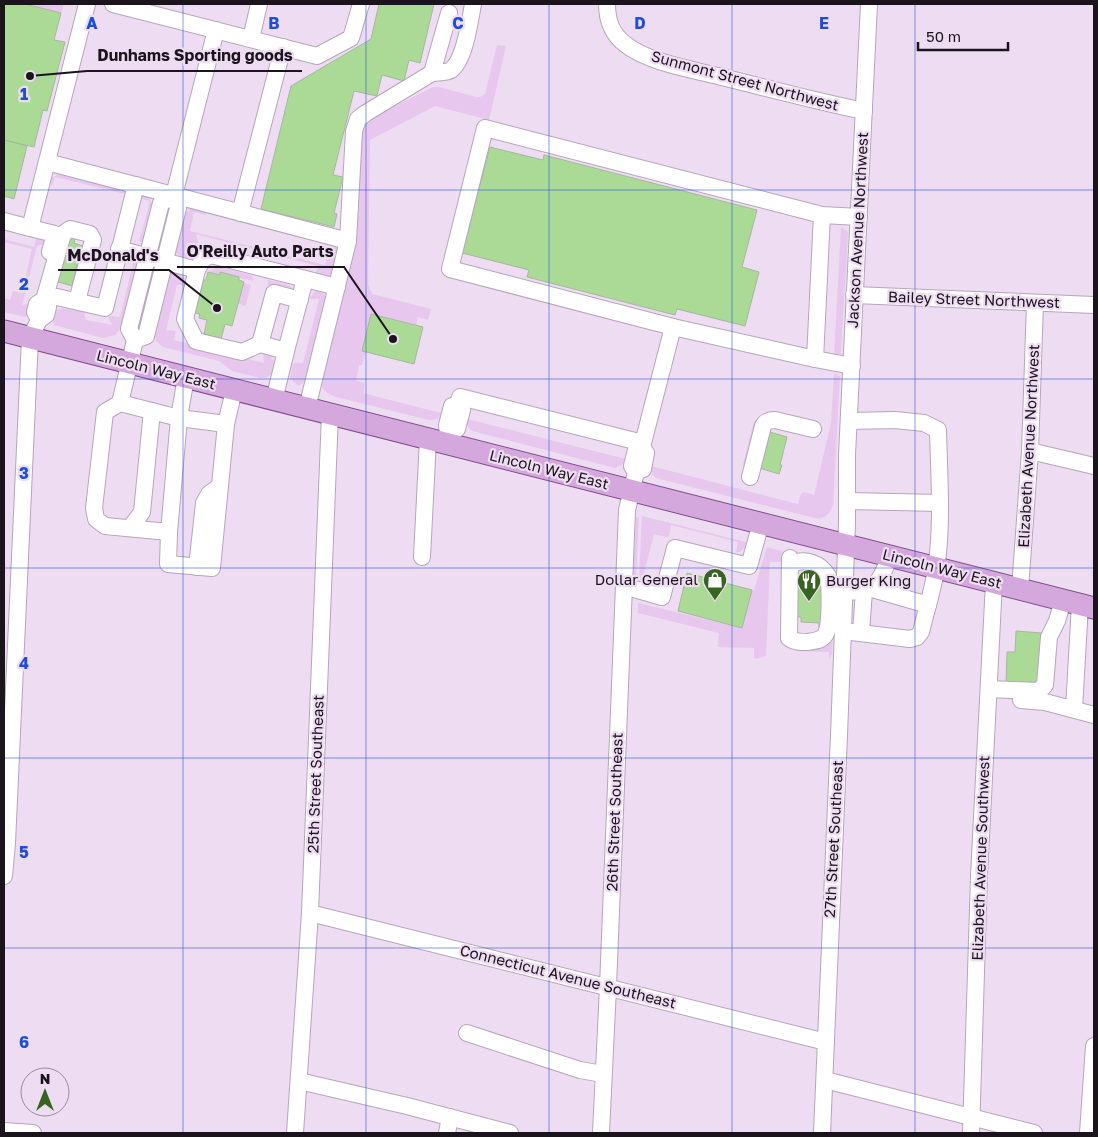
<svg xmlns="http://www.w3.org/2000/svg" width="1098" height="1137" font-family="'Golos Text',sans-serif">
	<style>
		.green { fill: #e7c7ee }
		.building { fill: #abda97; stroke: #a7b7a0 }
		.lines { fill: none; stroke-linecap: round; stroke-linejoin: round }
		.minor-casing { stroke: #b7a5bb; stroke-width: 18 }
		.major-casing { stroke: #804e8b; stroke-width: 23 }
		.minor { stroke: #fff; stroke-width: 16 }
		.major { stroke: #d4a7dd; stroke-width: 21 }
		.grid { fill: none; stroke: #1d4ed8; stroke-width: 1; stroke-opacity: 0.55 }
		.labels { text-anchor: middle; stroke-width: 4.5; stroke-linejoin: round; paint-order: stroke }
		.street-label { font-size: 15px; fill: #1b141c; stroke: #eedcf2 }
		.poi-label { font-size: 15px; fill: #1b141c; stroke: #eedcf2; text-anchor: end }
		.grid-label { font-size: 16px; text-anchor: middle; font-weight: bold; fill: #1d4ed8; stroke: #eedcf2; stroke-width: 4.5; stroke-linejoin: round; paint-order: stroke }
		.leader { fill: none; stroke: #1b141c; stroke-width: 2 }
		.callout-dot { fill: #1b141c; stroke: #eedcf2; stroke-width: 2 }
		.callout-label { font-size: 16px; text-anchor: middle; font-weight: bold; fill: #1b141c; stroke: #eedcf2; stroke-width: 4.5; stroke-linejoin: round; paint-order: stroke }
	</style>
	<rect width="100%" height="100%" fill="#eedcf2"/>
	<!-- green -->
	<g class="green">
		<path d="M25 4H64L61 13Z"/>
		<path d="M497 45 506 46 489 120 435 106 370 140 368 284 372 294 431 309 428 320 418 317 416 325 371 314 362 351 366 352 362 365H359L356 381 364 383 365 385 363 393 441 413 438 419 429 420 336 397C326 393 321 390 321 379L355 247 356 202 361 127 371 118 433 87H439L476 97H480L485 94Z"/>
		<path d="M58 174 126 191 125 194 55 177 52 186H51L52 178Z"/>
		<path d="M145 196 150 199 153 206 144 241 139 242 150 201 140 198Z"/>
		<path d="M192 208 205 211 206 215 194 212 190 231 325 265 330 246 321 243 322 242 334 245 339 251 332 275 328 277 315 276 318 266 196 234 199 245 187 243 185 253 194 257 182 258 174 251 185 213Z"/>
		<path d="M841 227 848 232 841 354 834 356Z"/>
		<path d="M37 236 49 242 37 246 22 305 31 303 29 315 25 317 4 312V298L10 300 13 291 22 293 32 249 4 242V239L34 247Z"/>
		<path d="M134 260 138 264 121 328 115 335 103 338 54 325 52 319C56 305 64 308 76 311L77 308H83L86 320 112 325 109 319 110 316 120 317Z"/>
		<path d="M218 267 251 275 254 280 252 281 220 273V275L208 272Z"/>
		<path d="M152 269 155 270 140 333 136 335 150 271Z"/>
		<path d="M174 272 182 275 187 283 186 285H177L166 330 176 331 174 340 264 363 263 353 269 354 275 362 272 374 265 378H260L232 371 219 361 163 347 156 341 154 333 169 274Z"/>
		<path d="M268 280 289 285 294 290 292 291 267 285Z"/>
		<path d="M243 283 251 285 246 305 244 306 238 303Z"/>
		<path d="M318 291 325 295 328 302 306 381 298 386 290 378 293 363H303L319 299H309L314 292Z"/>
		<path d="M834 374 840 376 833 505C830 514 824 520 815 518L656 478 652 474 651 466 798 504 801 494 804 492 814 495 831 423Z"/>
		<path d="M467 419 626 459 625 463 615 468 472 431 467 425Z"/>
		<path d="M754 421H759L745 467 743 464Z"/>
		<path d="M642 516 746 542 744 548 740 552H736L738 542 671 525 669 536 667 537 654 534 643 577 652 579 653 581 650 582 639 579Z"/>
		<path d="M636 517 639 518 636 579 633 576Z"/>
		<path d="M767 547 781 551 785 557 781 562H770L766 656 756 659 754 658V648L718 647 719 633 638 613V603L742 628 752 590H754Z"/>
		<path d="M834 583 832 653 829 660V652L798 651 795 648 820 643Z"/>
	</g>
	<!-- building -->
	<g class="building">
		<path d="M4 4H25L61 13 54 40 65 42 47 111 43 110 34 147 4 140Z"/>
		<path d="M379 4H434L420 63 409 60 404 81 382 75 377 96 354 91 333 175 343 177 334 213 337 214 334 227 261 209 291 86 371 39Z"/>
		<path d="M4 140 27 146 14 199 4 196Z"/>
		<path d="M490 147 543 160 544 155 757 210 742 267 759 272 745 326 677 309 675 315 527 277 529 270 462 253Z"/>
		<path d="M65 236 75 238 74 243 83 246 80 265 77 264 72 286 55 281Z"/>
		<path d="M208 272 220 275V272L239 277V280L244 282 232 326 225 324 221 339 204 334 207 320 199 318 200 314 195 313 203 280H206Z"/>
		<path d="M371 314 423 327 414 364 362 351Z"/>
		<path d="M766 431 787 437 780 465H782L779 474 756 467Z"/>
		<path d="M687 573 752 590 742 628 678 611Z"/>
		<path d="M803 578H822L824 627H819V623L801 622V617H793L795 579Z"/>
		<path d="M1016 631 1042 633 1039 686 1006 684 1007 652H1015Z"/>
	</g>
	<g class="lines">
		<!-- minor casing -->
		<g class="minor-casing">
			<g id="minor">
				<path d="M113 4 317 56 351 38 361 4"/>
				<path d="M607 4C607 20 611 33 625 44 647 62 690 69 718 76 767 88 815 101 864 111"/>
				<path d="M251 39 259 4"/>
				<path d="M432 73C438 72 446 73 451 70 465 60 470 20 473 4"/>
				<path d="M47 162 348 241"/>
				<path d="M174 195 216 30"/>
				<path d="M240 213 283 47"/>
				<path d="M822 215 485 128 450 269 673 327 815 359 822 215 859 217"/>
				<path d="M4 221 30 228 87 4"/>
				<path d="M30 228 55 234 50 252"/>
				<path d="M119 249 197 270"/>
				<path d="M305 279 286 351 260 344 242 352 196 341 185 319 197 270 203 259 211 255 337 287"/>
				<path d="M854 295 1094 305"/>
				<path d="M44 300 57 297 105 308 136 185"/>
				<path d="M44 300 63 234 70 229 90 234 93 240 77 301"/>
				<path d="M135 340 146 336 178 208 174 195 161 203 129 329 135 340 120 403 105 412 94 508 96 519 105 526 169 532 179 418 186 377"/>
				<path d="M260 344 274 293 300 300"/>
				<path d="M815 359 852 366"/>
				<path d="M274 400 286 351"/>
				<path d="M120 403 179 418 226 424"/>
				<path d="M458 404 452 406 447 425 448 435 457 429 462 410 458 404 460 397 643 443 673 327"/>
				<path d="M307 408 348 241 354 131 358 119 366 113 432 73 449 13"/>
				<path d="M1030 451 1094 466"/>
				<path d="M750 477 763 426C766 421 769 420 775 420L813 429"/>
				<path d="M847 501 940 503"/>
				<path d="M130 528 142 512 152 411"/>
				<path d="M169 532 168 564 212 568 226 424 234 390"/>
				<path d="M422 557 428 439"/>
				<path d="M790 558 789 638C794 642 801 642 807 642 814 641 821 641 825 635 831 627 830 586 828 576 820 563 804 557 791 565"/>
				<path d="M197 567 204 503 209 494 220 486"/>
				<path d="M624 586 662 597 675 548 749 566 761 523"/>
				<path d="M869 588 928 605"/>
				<path d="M1020 589 1030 451 1035 303"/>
				<path d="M844 592C851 591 859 592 865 591 880 586 885 568 890 555"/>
				<path d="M843 631 910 639 917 637 921 632C926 611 933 590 936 569 943 523 939 476 938 430L924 423 895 420 849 421"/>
				<path d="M861 632 864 591"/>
				<path d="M989 689 1039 691 1045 685 1049 637 1057 621 1063 600"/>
				<path d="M1021 700 1045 702 1094 715"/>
				<path d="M1074 709 1080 604"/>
				<path d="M4 876 7 843 30 338 39 320 46 315 48 307 44 300 37 304 35 312 39 320"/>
				<path d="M310 913 826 1042"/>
				<path d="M467 1033 580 1070 603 1074"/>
				<path d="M825 1080 1034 1133"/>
				<path d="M299 1081 407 1106 510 1133"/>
				<path d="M4 1131 33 1133"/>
				<path d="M295 1133 310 913 330 414"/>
				<path d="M447 1133 450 1117"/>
				<path d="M601 1133 608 987 627 510 636 472 632 466 636 450 642 447 646 453 643 469 636 472"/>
				<path d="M822 1133 839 735 847 523V455L869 4"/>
				<path d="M971 1133 979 876 994 582"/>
				<path d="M1088 1133 1094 1046"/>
			</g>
		</g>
		<!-- major casing -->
		<g class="major-casing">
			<path id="major" d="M4 331 1094 608"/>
		</g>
		<!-- minor -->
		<use href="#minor" class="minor"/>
		<!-- major -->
		<use href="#major" class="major"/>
	</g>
	<!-- grid -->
	<path class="grid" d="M183 4V1133M366 4V1133M549 4V1133M732 4V1133M915 4V1133M4 190H1094M4 379H1094M4 568H1094M4 758H1094M4 948H1094"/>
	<!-- icons -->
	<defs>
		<g id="shop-pin" transform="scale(1.25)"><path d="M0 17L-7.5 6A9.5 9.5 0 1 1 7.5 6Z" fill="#386422" stroke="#eedcf2"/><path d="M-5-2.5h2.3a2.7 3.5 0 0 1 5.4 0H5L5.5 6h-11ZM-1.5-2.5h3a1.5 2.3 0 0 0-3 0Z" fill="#fff"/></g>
		<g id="restaurant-pin" transform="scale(1.25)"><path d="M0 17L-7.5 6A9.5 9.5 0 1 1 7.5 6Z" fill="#386422" stroke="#eedcf2"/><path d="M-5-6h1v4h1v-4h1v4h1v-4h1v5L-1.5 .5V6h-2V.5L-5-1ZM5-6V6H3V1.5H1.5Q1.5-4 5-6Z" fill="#fff"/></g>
	</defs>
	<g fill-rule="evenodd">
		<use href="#shop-pin" x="715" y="580"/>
		<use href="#restaurant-pin" x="809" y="581"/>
	</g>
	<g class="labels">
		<!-- street labels -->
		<g class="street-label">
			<text transform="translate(745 81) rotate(15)" y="5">Sunmont Street Northwest</text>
			<text transform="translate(858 230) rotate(-87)" y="5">Jackson Avenue Northwest</text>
			<text transform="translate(974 300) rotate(2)" y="5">Bailey Street Northwest</text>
			<text transform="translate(156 370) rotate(14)" y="5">Lincoln Way East</text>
			<text transform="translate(1029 446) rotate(-87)" y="5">Elizabeth Avenue Northwest</text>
			<text transform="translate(549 470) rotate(14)" y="5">Lincoln Way East</text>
			<text transform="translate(942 569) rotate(14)" y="5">Lincoln Way East</text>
			<text transform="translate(316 774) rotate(-88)" y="5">25th Street Southeast</text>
			<text transform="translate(615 812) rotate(-88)" y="5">26th Street Southeast</text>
			<text transform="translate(834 839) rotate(-87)" y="5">27th Street Southeast</text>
			<text transform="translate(981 858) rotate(-88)" y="5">Elizabeth Avenue Southwest</text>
			<text transform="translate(568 977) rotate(14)" y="5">Connecticut Avenue Southeast</text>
		</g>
		<!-- poi labels -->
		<g class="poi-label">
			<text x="698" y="585">Dollar General</text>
			<text x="826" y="586" text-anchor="start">Burger King</text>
		</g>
	</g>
	<g class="grid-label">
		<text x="92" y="29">A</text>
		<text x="274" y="29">B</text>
		<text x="458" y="29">C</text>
		<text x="640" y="29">D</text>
		<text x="824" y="29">E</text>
		<text x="24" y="100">1</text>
		<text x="24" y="290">2</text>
		<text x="24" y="479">3</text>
		<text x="24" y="669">4</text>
		<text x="24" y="858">5</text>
		<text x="24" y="1048">6</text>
	</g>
	<!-- callouts -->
	<path class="leader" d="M30 76L87 71H302M393 339L344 267H177M217 308L169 270H58"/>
	<g class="callout-dot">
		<circle cx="30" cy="76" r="5"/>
		<circle cx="393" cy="339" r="5"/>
		<circle cx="217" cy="308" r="5"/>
	</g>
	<g class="callout-label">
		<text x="195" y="61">Dunhams Sporting goods</text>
		<text x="260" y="257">O'Reilly Auto Parts</text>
		<text x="113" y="261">McDonald's</text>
	</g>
	<!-- border -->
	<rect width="1098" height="1137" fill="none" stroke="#1b141c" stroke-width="10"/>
	<!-- north arrow -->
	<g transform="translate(45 1092)"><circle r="24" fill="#eedcf2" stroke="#9a8c9c"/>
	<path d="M0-4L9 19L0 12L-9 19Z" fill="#386422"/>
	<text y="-8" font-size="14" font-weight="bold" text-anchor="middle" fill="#1b141c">N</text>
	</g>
	<!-- scale -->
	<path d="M918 42v8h90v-8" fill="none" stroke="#1b141c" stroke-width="2.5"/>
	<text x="926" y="42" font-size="15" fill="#1b141c" stroke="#eedcf2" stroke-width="4" paint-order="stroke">50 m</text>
</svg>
